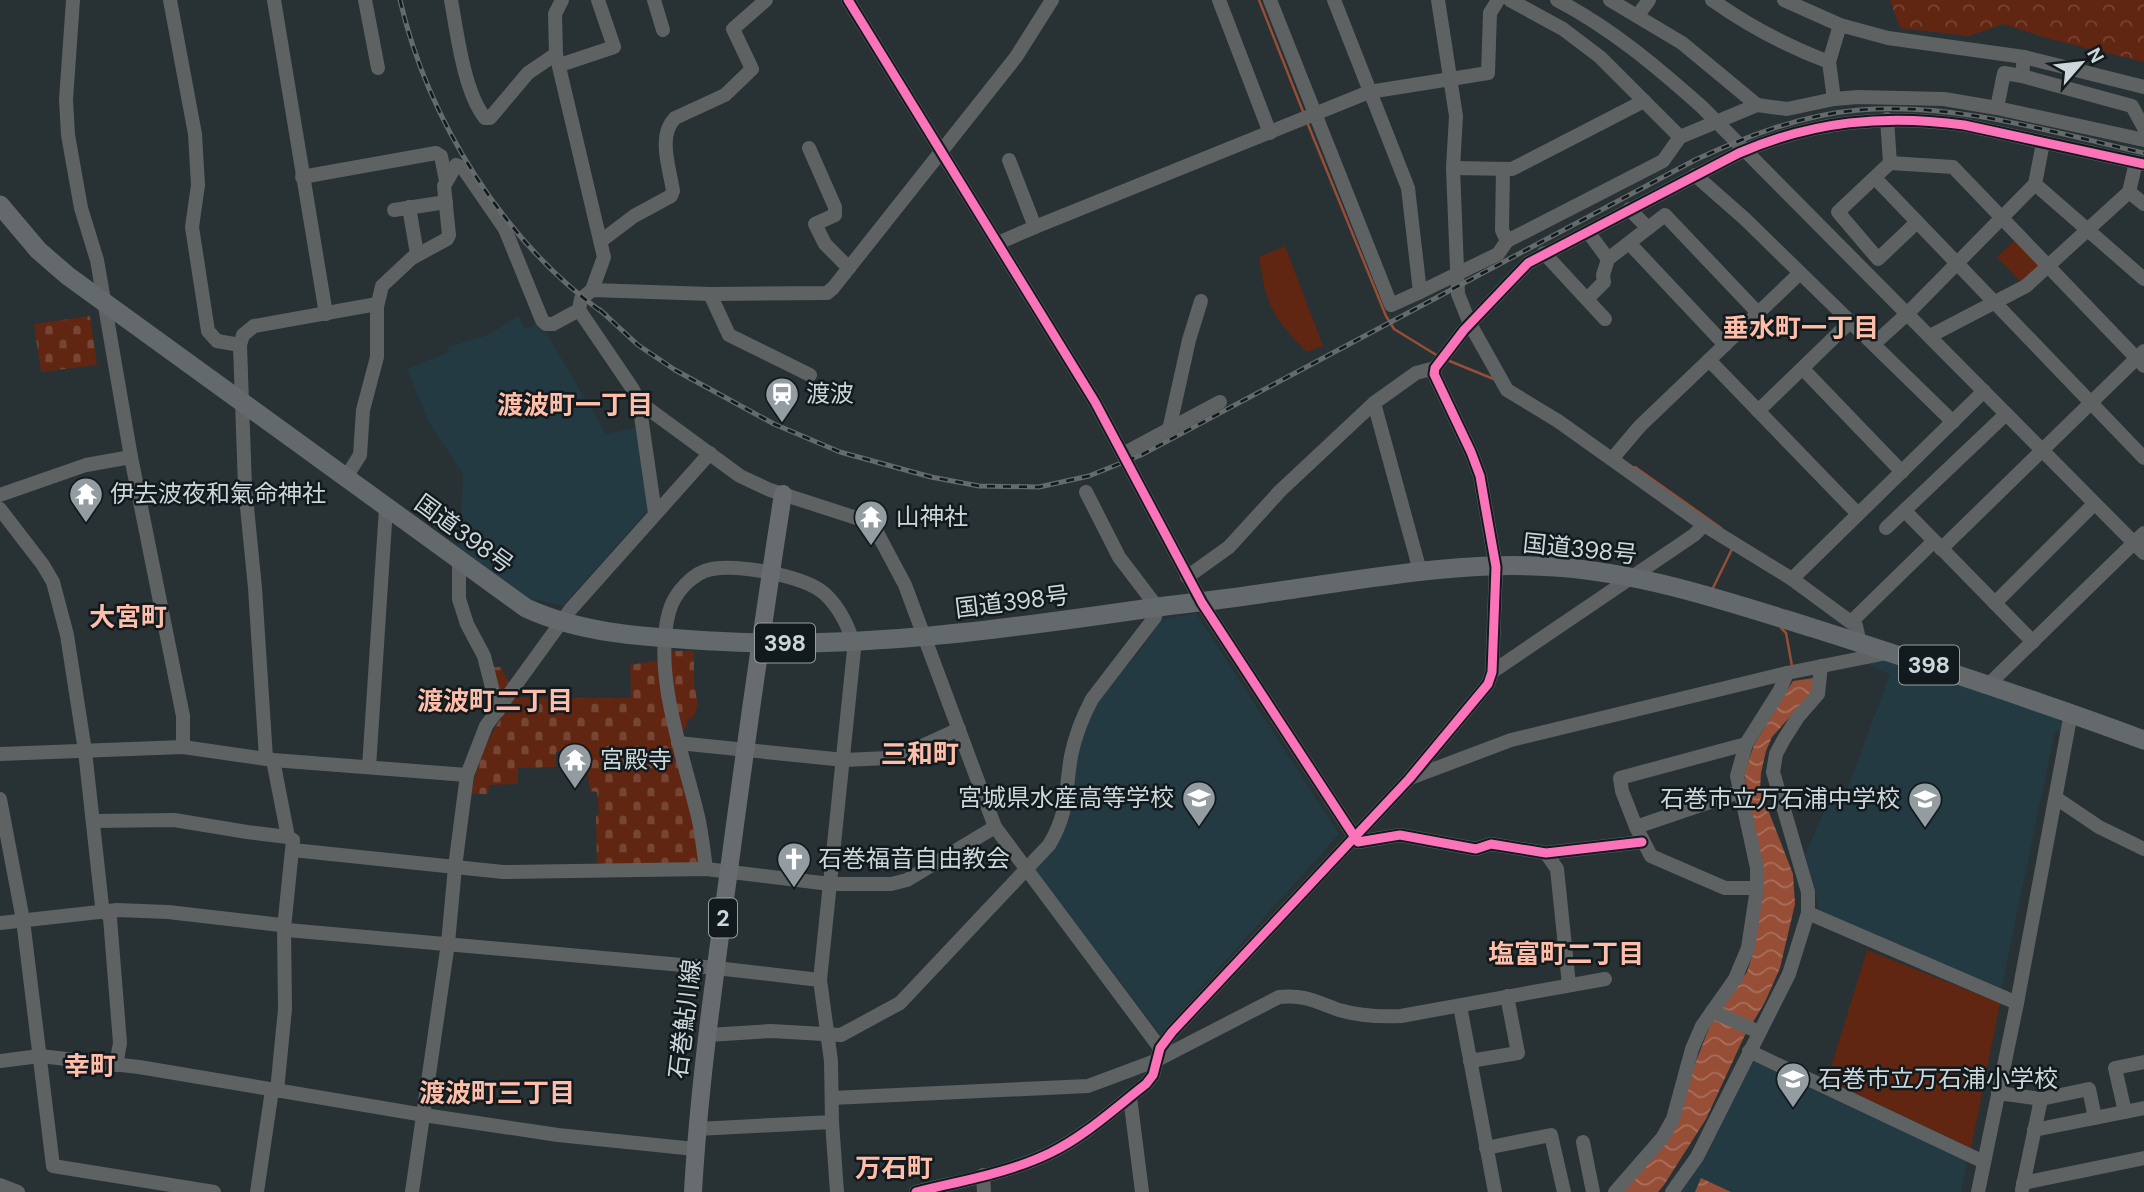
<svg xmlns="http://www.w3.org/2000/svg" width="2144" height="1192" font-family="'DM Sans','Noto Sans JP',sans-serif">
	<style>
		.built { fill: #233a43 }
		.forest { fill: url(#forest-crowns) }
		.cemetery { fill: url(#cemetery-stones) }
		.green { fill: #602611 }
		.water { fill: url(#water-waves) }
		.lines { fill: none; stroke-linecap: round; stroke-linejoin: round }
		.stream { stroke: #964e37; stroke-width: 2.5 }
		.minor { stroke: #5e6263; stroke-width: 14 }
		.major { stroke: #686c6f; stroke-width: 18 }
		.highway { stroke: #64696b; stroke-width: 19 }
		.rail-casing { stroke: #656b6c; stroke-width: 5 }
		.rail { stroke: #121a1d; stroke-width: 2.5; stroke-dasharray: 8; stroke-linecap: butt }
		.cycleway-casing { stroke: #121a1d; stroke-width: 13 }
		.cycleway { stroke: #fb73b8; stroke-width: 9 }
		.labels { text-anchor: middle; stroke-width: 5; stroke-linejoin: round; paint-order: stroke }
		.shield { fill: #121a1d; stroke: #949ea2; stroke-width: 2 }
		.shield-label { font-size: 23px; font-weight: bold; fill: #ccd7db }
		.poi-label { font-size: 24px; fill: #ccd7db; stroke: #121a1d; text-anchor: start }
		.street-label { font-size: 24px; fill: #ccd7db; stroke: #121a1d }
		.neighbourhood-label { font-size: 26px; font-weight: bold; fill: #febea9; stroke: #121a1d }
	</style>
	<defs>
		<pattern id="forest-crowns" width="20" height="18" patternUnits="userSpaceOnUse" patternTransform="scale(1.75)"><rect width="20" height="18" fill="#602611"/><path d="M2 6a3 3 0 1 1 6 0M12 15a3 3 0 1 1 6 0" fill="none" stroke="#764533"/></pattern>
		<pattern id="cemetery-stones" width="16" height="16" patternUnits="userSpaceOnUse" patternTransform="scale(1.75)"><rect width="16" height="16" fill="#602611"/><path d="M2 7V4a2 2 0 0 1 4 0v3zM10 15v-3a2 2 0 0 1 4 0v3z" fill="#764533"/></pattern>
		<pattern id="water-waves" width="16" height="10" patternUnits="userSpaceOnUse" patternTransform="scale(1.75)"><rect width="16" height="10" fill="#964e37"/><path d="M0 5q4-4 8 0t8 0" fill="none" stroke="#a86f5d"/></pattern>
	</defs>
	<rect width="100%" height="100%" fill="#283134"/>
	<!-- built -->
	<g class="built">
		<path d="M518 316 526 329 540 322 606 434 638 427 648 510 563 606 525 597 459 553 463 474 428 421 407 369 449 352 448 347 488 335Z"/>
		<path d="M1196 613 1339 834 1160 1034 1033 867 1054 846 1074 761 1093 705 1138 653 1161 620Z"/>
		<path d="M1888 658 2058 717 2063 726 2062 732 2055 731 2001 990 1820 913 1805 854 1830 799 1842 803 1890 674 1863 663Z"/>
		<path d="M1752 1058 1967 1161 1961 1192H1679L1704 1160Z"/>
	</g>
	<!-- forest -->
	<path class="forest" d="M1890 0H2144V62L2050 39 2003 24 1969 36 1900 28Z"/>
	<!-- cemetery -->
	<g class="cemetery">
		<path d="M90 316 97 365 41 372 34 324Z"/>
		<path d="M668 651H694V685L698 703 694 716 688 720 686 728 678 732Z"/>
		<path d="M661 660 702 864 597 866 596 815 599 814 597 792 590 791 584 748 556 752V767L518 768V784L489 785 488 794H471C478 755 492 730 514 698H631L630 665Z"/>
		<path d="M490 667H501L509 684 497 699Z"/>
	</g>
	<!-- green -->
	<g class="green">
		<path d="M2016 239 2043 266 2024 285 1997 257Z"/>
		<path d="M1285 246 1323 346 1306 352C1297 341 1285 330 1277 317 1265 300 1262 277 1259 257Z"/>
		<path d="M1867 950 2000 1003 1971 1148 1827 1080Z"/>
	</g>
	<!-- water -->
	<g class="water">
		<path d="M1814 678 1813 691 1772 737 1766 751 1761 773 1760 789 1793 874 1795 904 1780 968 1765 1002 1744 1037 1706 1119 1664 1185 1658 1192H1622L1688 1082 1714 1015 1747 972 1754 950 1764 886 1763 868 1744 774 1754 745 1793 681Z"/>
		<path d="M1701 1178 1731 1192H1695Z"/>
	</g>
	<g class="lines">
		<!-- stream -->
		<g class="stream">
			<path d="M1259 0 1304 114"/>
			<path d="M1307 122 1386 316 1394 329 1438 356"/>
			<path d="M1447 360 1496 380"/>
			<path d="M1635 467 1721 528"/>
			<path d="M1712 590 1732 549"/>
			<path d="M1781 628 1786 633 1792 666"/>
		</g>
		<!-- minor -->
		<g class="minor">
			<path d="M73 0 66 100 68 135 81 208 97 260 131 457 183 716V747"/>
			<path d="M170 0 195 134 198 185 192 227 208 331 217 341 240 345"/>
			<path d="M274 0C292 105 308 209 326 314"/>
			<path d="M365 0 378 68"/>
			<path d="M451 0C457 33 464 92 485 118H490L528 73 556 54"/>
			<path d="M562 0 555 14 556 54 604 257 592 290"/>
			<path d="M654 0 663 30"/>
			<path d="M848 0 1095 402 1202 603 1358 842 1400 835 1476 849 1491 844 1546 853 1642 842"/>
			<path d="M1219 0 1270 133"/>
			<path d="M1270 0 1391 305 1420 292 1408 188 1334 0"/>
			<path d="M1438 0 1456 116 1453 168 1458 294 1470 324 1507 390 1558 421 1704 525 1792 579 1856 626 1860 643"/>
			<path d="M1510 0 1563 29 1600 57 1680 137"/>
			<path d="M1557 0C1611 28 1657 67 1702 107L2144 553"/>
			<path d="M1610 0 1682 43 1757 105"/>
			<path d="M1712 0C1749 26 1786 46 1829 62"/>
			<path d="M1784 0 1840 25 1888 38 2024 57 2144 87"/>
			<path d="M1638 15 1649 0"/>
			<path d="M2024 57 2022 76 2132 106 2144 128"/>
			<path d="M560 65 614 47 598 0"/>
			<path d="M1834 99 1829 62 1840 25"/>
			<path d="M1997 108 2004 73 2022 76"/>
			<path d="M1887 119 1890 163 1838 212 1878 259 1917 222"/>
			<path d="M809 148 835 207V215L815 224 825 244 849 268"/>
			<path d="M1009 160 1035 227"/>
			<path d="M1890 163 1953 167 2144 366"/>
			<path d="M1453 168 1512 169 1644 101"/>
			<path d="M1503 170 1502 230 1507 241"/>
			<path d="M1695 175 1745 219 1953 422"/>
			<path d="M302 177 436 153 441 156 446 181"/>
			<path d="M1875 178 2144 458"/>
			<path d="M2035 184 2144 279"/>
			<path d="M2129 192 2144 204"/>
			<path d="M409 207 417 254"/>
			<path d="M1629 209 1648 228"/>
			<path d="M394 210 446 202"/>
			<path d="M1588 232 1608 259"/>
			<path d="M601 241 634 216 671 196 673 191C670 169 657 136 675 118L725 95 752 69 733 29 766 0"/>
			<path d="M998 243 1035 227 1369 92 1488 73 1490 13 1498 0"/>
			<path d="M1630 244 1725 345"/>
			<path d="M1544 253 1605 319"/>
			<path d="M1420 292 1498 254 1507 241 1663 161 1680 137 1757 105 1787 109 1834 99 1858 97 1944 99 1997 108 2144 140"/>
			<path d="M710 294 729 335 810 375"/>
			<path d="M1587 299 1604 282 1603 275 1608 259 1665 215 1758 313"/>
			<path d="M1930 336 2026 286 2129 192 2136 162"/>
			<path d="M1875 343 1908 313 2035 184 2043 143"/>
			<path d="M1709 360 1858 514"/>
			<path d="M1803 369 1902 472"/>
			<path d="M639 402 740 476 770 490 872 523 905 585 995 827 1160 1048"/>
			<path d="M1374 403 1420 571"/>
			<path d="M1758 411 1851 321"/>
			<path d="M1169 430 1189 340 1201 301"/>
			<path d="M1123 454 1220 402"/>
			<path d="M1612 459 1640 426 1800 273"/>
			<path d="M345 479 360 455 363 410 377 357V307L382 286 412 258 447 239 449 235 444 186 456 165 463 168 505 229 542 320 546 324H553L579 310"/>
			<path d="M0 495 86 465 131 457"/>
			<path d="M0 509 43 565 53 582 67 635 85 751 102 906 110 918 120 1043 116 1065"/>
			<path d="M1905 511 2033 642"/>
			<path d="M655 513 639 402 632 388 579 310 581 299 592 290 710 294 827 293 833 288 1016 57 1052 0"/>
			<path d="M1886 528 2006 414"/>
			<path d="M1941 549 2144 351"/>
			<path d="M459 561V599L467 624 484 656 498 711"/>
			<path d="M1187 577 1229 547 1280 491 1374 403 1416 373 1435 368"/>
			<path d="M1792 579 1984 391"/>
			<path d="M1995 603 2094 504"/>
			<path d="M1851 622 1934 541"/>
			<path d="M1492 672 1694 535 1704 525"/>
			<path d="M1989 684 2144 533"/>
			<path d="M678 743 844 760 888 758 902 755 959 729"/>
			<path d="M1746 744 1620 778 1622 791 1636 827 1651 856 1725 888H1757"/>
			<path d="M0 754 183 747 273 760 467 775"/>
			<path d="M266 758 255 588 245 487 240 345 243 335 254 326 377 304"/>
			<path d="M273 760 288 837"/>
			<path d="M369 767 386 508"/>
			<path d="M1413 777 1511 740 1787 673 1887 653"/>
			<path d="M2056 798 2099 827 2144 849"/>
			<path d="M0 799 23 920 53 1166 214 1192"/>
			<path d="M93 821 174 820 247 832 288 837 293 840 284 928 285 1009 277 1091"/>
			<path d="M1636 827 1739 792"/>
			<path d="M293 850 503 872 706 869 830 884H891L907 880 995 827"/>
			<path d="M1546 853 1557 869 1569 985"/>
			<path d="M706 869C704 853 702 837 699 821 685 759 652 675 669 612 674 593 693 572 712 569 739 564 805 576 825 594 839 607 852 631 854 650L820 980 831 1061 832 1122 837 1192"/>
			<path d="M1808 913 2017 1003"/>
			<path d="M0 923 117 910 168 912 281 925 287 930 716 968 820 980"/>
			<path d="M1460 1006 1495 1192"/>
			<path d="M1712 1011 1759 1032"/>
			<path d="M708 1035 771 1031 841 1035 900 1003 1049 845C1069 812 1065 791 1071 756 1075 736 1083 716 1092 699L1155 617 1157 607 1119 557 1086 492"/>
			<path d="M1749 1051 1984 1162"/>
			<path d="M0 1061 40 1056 139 1067 424 1115 558 1135 695 1149"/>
			<path d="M1470 1061 1518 1053 1507 996"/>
			<path d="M1998 1093 2041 1099 2089 1089 2095 1118"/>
			<path d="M1130 1097 1142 1192"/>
			<path d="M832 1098 1088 1086 1155 1061 1279 997C1304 994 1317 1002 1339 1010 1360 1016 1380 1017 1401 1016L1605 979"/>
			<path d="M2125 1112 2115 1068 2144 1062"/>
			<path d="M697 1129 832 1122"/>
			<path d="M2034 1130 2144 1108"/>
			<path d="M1583 1142 1593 1192"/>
			<path d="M1486 1148 1551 1135 1564 1192"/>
			<path d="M983 1175 984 1192"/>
			<path d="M2023 1183 2144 1158"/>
			<path d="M0 1185 18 1192"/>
			<path d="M2022 1190 2041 1099"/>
			<path d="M257 1192 272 1090"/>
			<path d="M412 1192 448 943 455 867 467 775 486 726 570 610 710 453"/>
			<path d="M916 1192C960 1181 1009 1173 1050 1153 1085 1136 1115 1108 1146 1084L1153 1075 1160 1048 1172 1032 1409 779 1488 684 1492 672 1496 567 1485 505 1480 476 1471 452 1434 374 1435 368 1464 330 1528 263 1739 153C1813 121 1885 114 1964 125L2144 164"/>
			<path d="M1615 1192 1663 1137 1673 1119 1692 1049 1702 1026 1735 979 1748 948 1757 888V868L1737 776 1746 744 1780 690 1787 673"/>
			<path d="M1672 1192 1697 1157 1789 974 1808 913V892L1773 772 1776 754 1784 739 1798 717 1818 694 1821 666"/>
			<path d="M1978 1192 2017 1003 2071 713"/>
		</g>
		<!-- major -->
		<path class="major" d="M693 1192C699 1086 714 981 728 877 745 749 763 622 783 494"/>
		<!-- highway -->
		<path class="highway" d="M0 205 38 250 68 276 526 608C585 635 649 637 713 641 859 650 1006 629 1151 608 1189 603 1228 599 1266 593 1361 580 1459 560 1555 567 1644 573 1729 602 1813 628 1924 663 2035 700 2144 740"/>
		<!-- rail casing -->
		<g class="rail-casing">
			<g id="rail">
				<path d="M400 0C428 120 504 243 606 315"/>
				<path d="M600 310 638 345 675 370 774 424 840 452 931 477 979 486 1039 487 1089 476 1141 455 1695 160C1747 136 1801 115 1859 110 1955 102 2051 132 2144 153"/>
			</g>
		</g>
		<!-- rail -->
		<use href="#rail" class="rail"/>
		<!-- cycleway casing -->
		<g class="cycleway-casing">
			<g id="cycleway">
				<path d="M848 0 1095 402 1202 603 1358 842 1400 835 1476 849 1491 844 1546 853 1642 842"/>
				<path d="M916 1192C960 1181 1009 1173 1050 1153 1085 1136 1115 1108 1146 1084L1153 1075 1160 1048 1172 1032 1409 779 1488 684 1492 672 1496 567 1485 505 1480 476 1471 452 1434 374 1435 368 1464 330 1528 263 1739 153C1813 121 1885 114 1964 125L2144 164"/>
			</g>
		</g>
		<!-- cycleway -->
		<use href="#cycleway" class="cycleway"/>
	</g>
	<!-- icons -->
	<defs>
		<g id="station-pin" transform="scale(1.75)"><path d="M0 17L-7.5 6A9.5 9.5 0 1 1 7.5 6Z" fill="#939da1" stroke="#121a1d"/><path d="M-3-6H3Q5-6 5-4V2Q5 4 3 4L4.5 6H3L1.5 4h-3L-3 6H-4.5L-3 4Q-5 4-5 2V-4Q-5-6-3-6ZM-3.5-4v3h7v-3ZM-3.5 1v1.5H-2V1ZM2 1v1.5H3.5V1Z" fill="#fff"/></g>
		<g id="temple-pin" transform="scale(1.75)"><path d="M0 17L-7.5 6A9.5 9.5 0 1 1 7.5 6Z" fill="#939da1" stroke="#121a1d"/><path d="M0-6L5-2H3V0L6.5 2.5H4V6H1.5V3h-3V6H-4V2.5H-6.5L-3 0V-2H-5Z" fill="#fff"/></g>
		<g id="school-pin" transform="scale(1.75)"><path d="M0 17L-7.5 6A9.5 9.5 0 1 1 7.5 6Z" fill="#939da1" stroke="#121a1d"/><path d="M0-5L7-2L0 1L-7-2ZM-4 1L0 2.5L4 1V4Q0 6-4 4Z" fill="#fff"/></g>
		<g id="church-pin" transform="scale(1.75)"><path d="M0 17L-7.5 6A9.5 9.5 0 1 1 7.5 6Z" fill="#939da1" stroke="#121a1d"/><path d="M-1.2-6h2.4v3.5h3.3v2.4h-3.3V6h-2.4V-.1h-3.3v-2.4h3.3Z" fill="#fff"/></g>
	</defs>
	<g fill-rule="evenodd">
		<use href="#station-pin" x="782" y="394"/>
		<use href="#temple-pin" x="86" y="494"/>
		<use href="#temple-pin" x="871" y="517"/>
		<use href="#temple-pin" x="575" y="760"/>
		<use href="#school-pin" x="1199" y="798"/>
		<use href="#school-pin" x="1925" y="799"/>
		<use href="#church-pin" x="794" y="859"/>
		<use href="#school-pin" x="1793" y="1079"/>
	</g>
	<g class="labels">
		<!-- shield labels -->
		<g class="shield">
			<rect x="755" y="623.5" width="60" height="39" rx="5"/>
			<rect x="1899" y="645.5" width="60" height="39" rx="5"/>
			<rect x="709" y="898.5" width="28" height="39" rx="5"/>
		</g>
		<g class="shield-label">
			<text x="785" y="651">398</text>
			<text x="1929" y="673">398</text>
			<text x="723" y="926">2</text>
		</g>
		<!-- poi labels -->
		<g class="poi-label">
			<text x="806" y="402">渡波</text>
			<text x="110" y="502">伊去波夜和氣命神社</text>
			<text x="896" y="525">山神社</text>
			<text x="600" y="768">宮殿寺</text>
			<text x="1174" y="806" text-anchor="end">宮城県水産高等学校</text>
			<text x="1900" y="807" text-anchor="end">石巻市立万石浦中学校</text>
			<text x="818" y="867">石巻福音自由教会</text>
			<text x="1818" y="1087">石巻市立万石浦小学校</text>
		</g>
		<!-- street labels -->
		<g class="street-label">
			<text transform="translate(464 534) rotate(36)" y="8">国道398号</text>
			<text transform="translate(1580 549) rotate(6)" y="8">国道398号</text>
			<text transform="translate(1012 602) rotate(-7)" y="8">国道398号</text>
			<text transform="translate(685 1019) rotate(-83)" y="8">石巻鮎川線</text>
		</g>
		<!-- neighbourhood labels -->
		<g class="neighbourhood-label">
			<text x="1801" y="337">垂水町一丁目</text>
			<text x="575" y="414">渡波町一丁目</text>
			<text x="128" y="626">大宮町</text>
			<text x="495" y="710">渡波町二丁目</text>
			<text x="920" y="763">三和町</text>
			<text x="1566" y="963">塩富町二丁目</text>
			<text x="90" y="1075">幸町</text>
			<text x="497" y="1102">渡波町三丁目</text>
			<text x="894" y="1177">万石町</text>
		</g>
	</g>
	<!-- north arrow -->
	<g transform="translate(2081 63) rotate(62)" stroke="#121a1d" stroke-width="5" paint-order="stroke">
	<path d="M0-5L12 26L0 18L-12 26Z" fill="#ccd7db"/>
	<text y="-10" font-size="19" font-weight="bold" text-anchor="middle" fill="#ccd7db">N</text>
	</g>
</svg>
